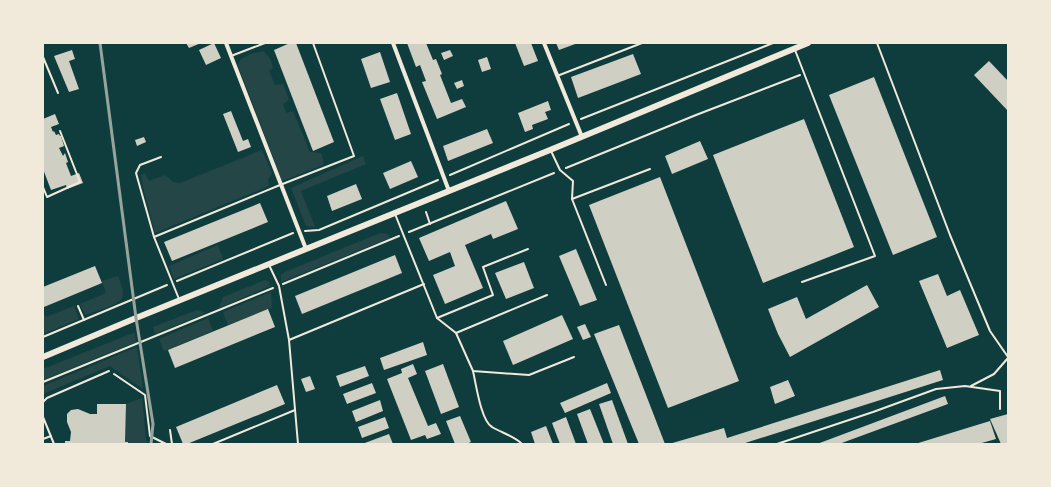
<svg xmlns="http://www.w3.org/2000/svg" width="1051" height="487" font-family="'Golos Text',sans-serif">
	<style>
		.green { fill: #244646 }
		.building { fill: #cfcfc3 }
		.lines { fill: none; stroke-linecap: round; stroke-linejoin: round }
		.path { stroke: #f1e9da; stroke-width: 2 }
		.service { stroke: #f1e9da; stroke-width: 2 }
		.minor { stroke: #f1e9da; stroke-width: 4 }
		.secondary { stroke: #f1e9da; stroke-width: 6 }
		.rail { stroke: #97a49c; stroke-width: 3 }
	</style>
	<rect width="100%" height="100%" fill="#0f3d3e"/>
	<!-- green -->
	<g class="green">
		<path d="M264 51 271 60 273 68 269 71 275 85 283 84 289 100 283 104 286 113 293 111 310 152 321 153 323 159V165L282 181 238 65 241 59 250 54Z"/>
		<path d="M262 150 272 173 268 179 269 186 155 233 142 183 141 175 145 173 149 181 165 175 173 182 180 183Z"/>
		<path d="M363 156 366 164 301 191 315 227 306 226 291 188Z"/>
		<path d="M380 233 388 234 390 238 281 282V275L285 272Z"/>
		<path d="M218 245 223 259 174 279 169 266Z"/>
		<path d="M118 276C120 282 125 291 122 298 119 305 93 312 85 315L80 304 106 293 102 281Z"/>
		<path d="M265 280 269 282 270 286 219 308 223 297Z"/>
		<path d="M271 292 272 308 228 325 223 312Z"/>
		<path d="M74 306 79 319 43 334V312L46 317Z"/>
		<path d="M197 310 206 313 155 334 153 327Z"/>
		<path d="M208 318 213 331 164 351 159 339Z"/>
		<path d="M133 333 135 334 136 342 43 380V369Z"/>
		<path d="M137 347 143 389 110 366 43 394V386Z"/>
		<path d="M142 398 146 439 148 444H128L125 442 126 404Z"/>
	</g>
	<!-- building -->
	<g class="building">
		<path d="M186 43H201L189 48Z"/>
		<path d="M214 43 221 58 206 65 199 50Z"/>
		<path d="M290 43H296L334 142 313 151 274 50Z"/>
		<path d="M407 43H426L433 60 436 59 442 74 440 75 451 103 462 99 466 107 437 119 422 82 426 81 420 65 416 67Z"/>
		<path d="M515 43H531L538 61 524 66Z"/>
		<path d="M556 43H578L559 50Z"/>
		<path d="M72 50 75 59 69 61 79 89 69 92 54 56Z"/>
		<path d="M450 50 453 56 444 60 441 53Z"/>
		<path d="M380 52 390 82 371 88 361 59Z"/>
		<path d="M633 54 641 74 578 98 571 77Z"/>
		<path d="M487 57 491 69 482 72 478 60Z"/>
		<path d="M989 61 1008 81V111L974 75Z"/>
		<path d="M874 77 937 237 893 255 829 95Z"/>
		<path d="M462 80 464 86 457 89 454 83Z"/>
		<path d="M397 93 411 134 395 140 380 99Z"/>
		<path d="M548 101 551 110 545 112 548 119 532 125 533 129 525 132 518 113Z"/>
		<path d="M231 111 243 141 248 139 251 147 238 152 223 114Z"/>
		<path d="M55 114 59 124 51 127 53 132 54 131 56 135 59 134 60 136H61L64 146 59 148 63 156 65 153 68 162 66 163 71 176 79 173 83 183 67 189 66 185 51 190 43 169V119Z"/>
		<path d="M804 119 854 247 763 283 713 155Z"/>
		<path d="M487 129 493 143 448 161 443 146Z"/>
		<path d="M144 137 146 142 137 146 135 140Z"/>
		<path d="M700 141 708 159 672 174 665 156Z"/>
		<path d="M411 161 418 177 390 189 383 173Z"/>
		<path d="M660 177 739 381 668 408 589 205Z"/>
		<path d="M356 184 362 199 332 211 327 196Z"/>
		<path d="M506 201 518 229 493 239 491 234 465 245 483 288 445 304 433 275 455 266 450 252 429 261 419 238Z"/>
		<path d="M260 203 268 222 172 261 164 242Z"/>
		<path d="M576 249 597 300 580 306 559 256Z"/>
		<path d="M395 255 402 273 302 314 295 296Z"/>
		<path d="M524 262 534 288 506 299 495 273Z"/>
		<path d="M95 266 102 283 44 307 43 287Z"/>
		<path d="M938 274 947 296 960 290 979 335 947 348 919 281Z"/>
		<path d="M867 285 879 307 790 357 778 334 768 309 797 297 806 319Z"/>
		<path d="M268 309 275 327 175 368 168 350Z"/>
		<path d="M562 315 573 339 513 365 503 341Z"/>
		<path d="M585 324 591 337 583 340 577 327Z"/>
		<path d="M619 325 665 444H639L594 334Z"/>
		<path d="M423 342 427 355 384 370 380 358Z"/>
		<path d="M413 364 417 374 408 378 428 426 436 423 441 434 427 439 425 435 411 440 387 379 402 373 401 369Z"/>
		<path d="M443 364 459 407 441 414 425 371Z"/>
		<path d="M365 366 369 376 340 387 336 376Z"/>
		<path d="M940 370 943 380 742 444H669L724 428 727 438Z"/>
		<path d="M310 376 315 389 306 392 301 379Z"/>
		<path d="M788 380 795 396 775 404 770 387Z"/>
		<path d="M372 383 376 393 347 404 343 394Z"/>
		<path d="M607 383 611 393 565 413 560 403Z"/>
		<path d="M277 385 285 404 187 444H183L176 427Z"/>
		<path d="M945 396 948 404 839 444H817Z"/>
		<path d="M380 400 383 411 356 422 352 411Z"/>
		<path d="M612 400 628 444H613L599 404Z"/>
		<path d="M97 404H126L125 442H128V444H65V441H70L71 432 67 422V414L71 410 78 409 90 414H97Z"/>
		<path d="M590 409 604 444H588L577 414Z"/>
		<path d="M1008 414V444H1001L990 419Z"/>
		<path d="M460 416 471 442 466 444H455L446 421Z"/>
		<path d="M385 417 389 428 362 438 358 427Z"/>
		<path d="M566 417 576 444H560L552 423Z"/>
		<path d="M990 421 996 439 978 444H915Z"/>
		<path d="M546 426 553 444H535L531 432Z"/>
		<path d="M389 434 393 444H362Z"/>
	</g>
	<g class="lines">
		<!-- path -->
		<g class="path">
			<path d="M581 119 773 43"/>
			<path d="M566 168 696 115 800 75"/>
			<path d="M450 175 569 124"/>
			<path d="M426 212 430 224"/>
			<path d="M305 231 319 230 438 180"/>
			<path d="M409 232 554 173"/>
			<path d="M177 281 293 233"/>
			<path d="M283 284 399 236"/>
			<path d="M78 306 84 320"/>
			<path d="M43 337 167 285"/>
			<path d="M114 374 145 395 150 436 166 444"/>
			<path d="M43 382 273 288"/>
		</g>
		<!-- service -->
		<g class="service">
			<path d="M877 43 950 235 990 331 1008 357"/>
			<path d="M795 50 875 256 802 282"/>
			<path d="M231 56 265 43"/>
			<path d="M43 57 58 93"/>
			<path d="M557 76 642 43"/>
			<path d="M551 151 560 170 573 181 572 199 606 285"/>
			<path d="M43 187 47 197 80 182 60 131"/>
			<path d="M572 199 650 169"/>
			<path d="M395 214 437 318 456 333 547 295"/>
			<path d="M154 237 136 173 140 165 161 157"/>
			<path d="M269 265 279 286 289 340 298 444"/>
			<path d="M179 299 154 237 280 185 354 156 313 43"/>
			<path d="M437 318 493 295 483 267 528 249"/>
			<path d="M456 333 473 371 529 375 574 357"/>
			<path d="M289 340 424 284"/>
			<path d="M473 371C476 384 481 421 492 427 502 433 514 436 522 444"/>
			<path d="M971 386 994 374 1008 358"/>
			<path d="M43 402 47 398 109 371"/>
			<path d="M43 417 54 444"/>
			<path d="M170 430 172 444"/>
			<path d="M43 439 51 436"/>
			<path d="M213 444 295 410"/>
			<path d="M777 444 873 412 936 389 965 386 1000 391V409"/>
		</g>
		<!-- minor -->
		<g class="minor">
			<path d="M226 43 306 249"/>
			<path d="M393 43 449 191"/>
			<path d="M544 43 582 137"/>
		</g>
		<!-- secondary -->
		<path class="secondary" d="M43 357 136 318 550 150 808 43"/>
		<!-- rail -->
		<path class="rail" d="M100 43 136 318 153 424 151 444"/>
	</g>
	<!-- border -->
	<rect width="1051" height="487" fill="none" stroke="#f1e9da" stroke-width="88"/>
</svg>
